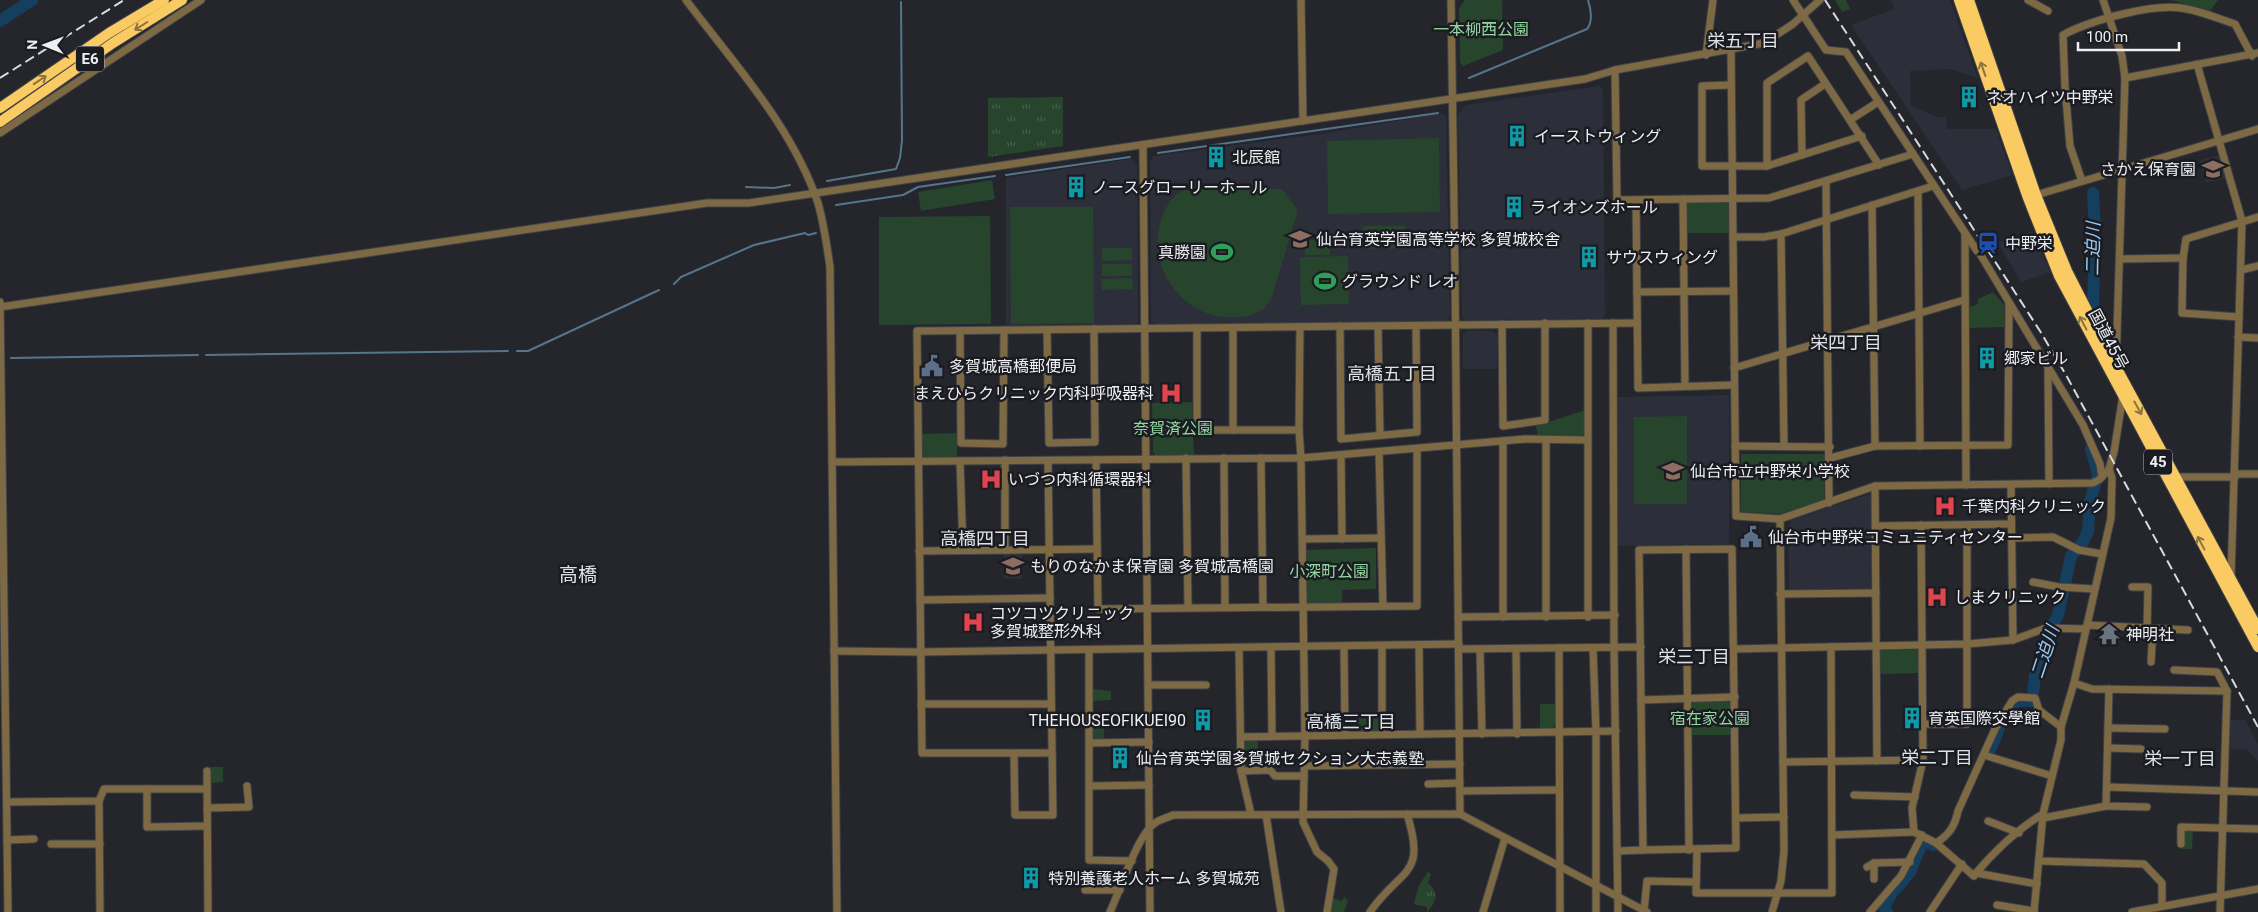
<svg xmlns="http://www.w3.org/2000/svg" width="2258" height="912" font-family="Roboto,'Noto Sans JP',sans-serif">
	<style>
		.built { fill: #2c2e3a }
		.grass { fill: url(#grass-tufts) }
		.park { fill: #27442d }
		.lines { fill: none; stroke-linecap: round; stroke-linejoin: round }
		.stream { stroke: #56748b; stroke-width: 2 }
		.river { stroke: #153f5f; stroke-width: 12 }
		.minor-casing { stroke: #404248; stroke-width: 9 }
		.highway-casing { stroke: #404248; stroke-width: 12 }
		.minor { stroke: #7d6a44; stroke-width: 7 }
		.highway { stroke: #faca63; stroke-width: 10 }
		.rail { stroke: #d8dade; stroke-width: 2; stroke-dasharray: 10 5; stroke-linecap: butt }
		.oneway { stroke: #8a7342 }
		.labels { text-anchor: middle; stroke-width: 5; stroke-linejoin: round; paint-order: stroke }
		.shield { fill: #1b1c22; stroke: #afb0b4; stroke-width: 1 }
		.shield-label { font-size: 15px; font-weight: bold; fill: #eeeff3 }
		.park-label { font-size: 16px; fill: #93d6a0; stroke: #1b1c22 }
		.poi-label { font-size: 16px; fill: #eeeff3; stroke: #1b1c22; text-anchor: start }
		.street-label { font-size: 16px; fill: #eeeff3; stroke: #1b1c22 }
		.neighbourhood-label { font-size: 18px; fill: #e0e2ea; stroke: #1b1c22 }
		.water-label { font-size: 18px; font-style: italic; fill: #97caf6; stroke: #1b1c22 }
		.quarter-label { font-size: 19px; fill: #e0e2ea; stroke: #1b1c22 }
	</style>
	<defs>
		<pattern id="grass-tufts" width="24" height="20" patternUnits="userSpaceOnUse" patternTransform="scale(1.25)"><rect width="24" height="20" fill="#27442d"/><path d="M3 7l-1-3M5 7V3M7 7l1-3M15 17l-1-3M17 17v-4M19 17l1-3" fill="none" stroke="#475f4c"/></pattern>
	</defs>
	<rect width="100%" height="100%" fill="#24262c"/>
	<!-- built -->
	<g class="built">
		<path d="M1891 0H1950L1978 78 1950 69 1910 71 1911 106 1937 117H1946L1947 129H1996L2012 175 1962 190 1851 25 1894 9Z"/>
		<path d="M1600 86 1603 89 1605 315 1601 319 1465 320 1462 317 1458 114 1466 105Z"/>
		<path d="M1442 113 1446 116 1450 317 1446 321 1156 325 1151 321 1150 162 1153 156 1327 133Z"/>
		<path d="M2220 155 2226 178 2206 183 2200 160Z"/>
		<path d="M1131 159 1137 165 1138 322 1136 324 1006 326V178Z"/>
		<path d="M2032 231 2050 272 2021 282 1998 243Z"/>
		<path d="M1467 331H1492L1497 336V369H1463V335Z"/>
		<path d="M1729 395V544L1618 546 1615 397Z"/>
		<path d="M1873 493 1874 590 1789 591 1788 527 1791 520Z"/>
		<rect x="1004" y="553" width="18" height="26"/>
		<path d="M2228 720H2245L2258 744V761L2247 750 2227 749Z"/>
	</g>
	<!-- grass -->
	<g class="grass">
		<path d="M1063 97V146L988 157V98Z"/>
		<path d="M1428 872 1431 874 1428 883C1440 893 1436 903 1427 912V907L1414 904 1419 885Z"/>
	</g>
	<!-- park -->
	<g class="park">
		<path d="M1465 0H1502L1503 50 1463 66 1460 62 1459 8Z"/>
		<path d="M1835 0H1846L1850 9 1842 12Z"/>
		<path d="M2171 0H2218L2210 11Z"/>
		<path d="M1439 138 1440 212 1328 214 1327 141Z"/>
		<path d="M992 180 995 199 921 211 918 192Z"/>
		<path d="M1191 189H1282L1298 210 1271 300C1264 311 1254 316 1240 317 1183 324 1141 263 1164 212 1170 200 1177 190 1191 189Z"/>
		<path d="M1688 202H1728L1729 233H1687L1686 204Z"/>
		<path d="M1010 207H1093L1094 323 1011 324Z"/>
		<path d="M990 216 991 324 879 325V217Z"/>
		<path d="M1363 226H1405L1406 248 1363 249Z"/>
		<path d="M1304 240H1330V255H1305Z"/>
		<path d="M1102 248H1132V260L1102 261Z"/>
		<path d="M1348 256 1349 304 1301 305 1300 257Z"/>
		<rect x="1102" y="264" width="30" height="12"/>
		<path d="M1132 278 1133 289 1102 290 1101 279Z"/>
		<path d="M1993 292 2004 305V327L1967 328V308L1978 304V299Z"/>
		<path d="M1192 402 1194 456H1156L1153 452 1152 403Z"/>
		<path d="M1585 410 1584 434 1580 437H1538L1536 426Z"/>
		<path d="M1687 416V504H1634V417Z"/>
		<path d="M957 433V458H924L921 454V434Z"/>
		<path d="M1741 454H1824V500L1780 514 1741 512Z"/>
		<path d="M1376 548V589L1342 590V605H1307L1306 550Z"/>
		<path d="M1880 650H1920V673L1880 674Z"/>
		<path d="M1092 689 1111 691V700L1092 701Z"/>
		<path d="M1694 700H1726L1730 704V735H1691L1690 704Z"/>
		<path d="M1540 704H1555V724L1551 730H1540Z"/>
		<path d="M1344 716 1378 717 1379 727 1377 735 1345 733Z"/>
		<path d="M1104 728V740H1093V729Z"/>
		<path d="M1247 740H1258V771H1241V745Z"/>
		<path d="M210 767H223V782L211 783Z"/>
		<path d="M2185 830H2193L2192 849H2182L2183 831Z"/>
		<path d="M1344 897 1348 900 1344 912H1329L1332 898 1342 901Z"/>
	</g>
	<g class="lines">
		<!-- stream -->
		<g class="stream">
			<path d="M1469 78 1587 29C1593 22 1591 9 1588 0"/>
			<path d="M1158 153 1438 113"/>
			<path d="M1006 175 1130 157"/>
			<path d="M827 181 896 169 900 158 902 140 901 2"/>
			<path d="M746 187 774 188 790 185"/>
			<path d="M836 205 903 195 918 187 995 176"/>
			<path d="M674 284 681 277 754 245 805 233 808 235 816 233"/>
			<path d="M517 351H528L659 290"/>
			<path d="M206 355 508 351"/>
			<path d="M11 358 198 355"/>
		</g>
		<!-- river -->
		<g class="river">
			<path d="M0 21 32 0"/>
			<path d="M2093 193 2095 228 2092 250 2094 271 2093 306"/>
			<path d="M1989 752C1996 739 2003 709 2016 702 2021 700 2027 701 2032 701L2035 676 2040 664 2048 634 2058 615 2071 556 2083 542 2088 531 2090 501 2098 474 2091 449"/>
			<path d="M1887 912 1885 909V904L1892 893 1910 872 1922 843 1926 842 1933 845"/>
		</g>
		<!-- minor casing -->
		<g class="minor-casing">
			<g id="minor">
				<path d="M686 0C734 64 792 126 818 203 824 224 827 246 830 267L837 912"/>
				<path d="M1301 0 1303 121"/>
				<path d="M1451 0 1455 272"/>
				<path d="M1793 0 1826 50 1846 52 1977 251"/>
				<path d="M2028 0 2048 11"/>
				<path d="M2103 0 2122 56 2125 78 2116 365"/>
				<path d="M1731 50 1736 516 1780 519"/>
				<path d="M1706 55 1713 0"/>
				<path d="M2197 64 2242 221 2231 577"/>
				<path d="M1615 70 1617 200 1769 198 1913 154"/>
				<path d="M2125 78 2258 53"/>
				<path d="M1731 85 1702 86V166H1767L1862 136"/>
				<path d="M1850 120 1878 102"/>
				<path d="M0 133 201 0"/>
				<path d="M1143 145 1150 912"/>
				<path d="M1802 155 1801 100 1825 84"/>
				<path d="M1767 166V83L1808 56 1879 165"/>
				<path d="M1826 181 1829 503"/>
				<path d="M2082 181 2070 146 2065 87 2063 35C2091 20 2156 2 2187 9 2203 12 2219 19 2235 24L2252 56"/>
				<path d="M1918 191 1920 446"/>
				<path d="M2033 196 2258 129"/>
				<path d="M1683 199 1685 386"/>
				<path d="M1636 200 1638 388 1734 385"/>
				<path d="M1872 205 1875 446"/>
				<path d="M1781 234 1784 446"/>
				<path d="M1965 234 1966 485"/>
				<path d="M1733 237H1764L1781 234 1933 186"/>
				<path d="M1980 254 2083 425 2100 464 2102 477"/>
				<path d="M2120 259 2183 258"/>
				<path d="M2241 270 2258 266"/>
				<path d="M1455 278 1460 814"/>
				<path d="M1637 292 1733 291"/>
				<path d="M0 302 8 912"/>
				<path d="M0 307 707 203H749L1585 79 1615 70 1764 43 1793 24 1820 0"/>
				<path d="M2239 317 2182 313 2183 258 2186 239 2258 217"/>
				<path d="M1588 323V617"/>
				<path d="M1613 323 1614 647 1618 912"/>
				<path d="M1502 324 1503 426 1545 420V323"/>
				<path d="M1340 326 1341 439 1417 432 1416 326"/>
				<path d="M1378 326 1380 435"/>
				<path d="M1300 327 1299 430 1301 458 1305 737 1303 822 1317 852 1328 861 1334 869 1327 912"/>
				<path d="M1197 328V430H1299"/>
				<path d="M1233 328V430"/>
				<path d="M1047 330 1049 443 1095 442 1094 329"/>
				<path d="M960 331 961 443 1003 444 1004 330"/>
				<path d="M2238 337 2258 338"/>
				<path d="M2048 367 2049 484"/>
				<path d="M1734 368 1964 300"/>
				<path d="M1546 440V617"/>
				<path d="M1503 441V617"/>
				<path d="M1735 446 1830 447"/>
				<path d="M1379 452 1383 606"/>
				<path d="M1341 455 1342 539"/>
				<path d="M1186 458 1188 607"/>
				<path d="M1224 458 1225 607"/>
				<path d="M1261 458 1263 607"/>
				<path d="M1830 458 1875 446 2008 445 2009 303"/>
				<path d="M1005 460V550"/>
				<path d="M1096 460 1098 609 1417 606V449"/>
				<path d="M960 461 963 550"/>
				<path d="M832 462 1301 458 1525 439 1588 440"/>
				<path d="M2235 474H2258"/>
				<path d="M2176 477H2235"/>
				<path d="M2011 485 2013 640"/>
				<path d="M1875 486 1877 761"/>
				<path d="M1921 525 1923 760 1912 808 1914 832 1936 843 1974 876 1976 873 2037 884"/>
				<path d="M1876 526 2011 524"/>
				<path d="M2012 538 2053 537 2079 550 2102 554"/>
				<path d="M1303 539 1381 538"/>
				<path d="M1686 549 1689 850"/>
				<path d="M1732 549 1736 848 1643 850 1639 550Z"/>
				<path d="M919 551 1097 549"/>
				<path d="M2033 582 2059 587 2095 589"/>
				<path d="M2132 587H2148L2147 629"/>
				<path d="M1780 594 1876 593"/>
				<path d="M920 600 1050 598"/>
				<path d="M1458 617 1615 615"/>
				<path d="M2087 625 2188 630"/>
				<path d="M1419 646 1420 734"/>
				<path d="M1344 647 1345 735"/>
				<path d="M1271 648 1272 736"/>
				<path d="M1559 648 1560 912"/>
				<path d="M1593 648 1596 732V912"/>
				<path d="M1239 649 1241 771 1251 814"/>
				<path d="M1459 649 1641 647"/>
				<path d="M1516 649 1517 734"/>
				<path d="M1735 649 1967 644 2013 640 2046 628 2086 629"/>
				<path d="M1089 650V860L1132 861"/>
				<path d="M1480 650 1482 734"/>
				<path d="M834 651 921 652 1459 644"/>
				<path d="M2151 662 2153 629"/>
				<path d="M2174 670 2217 672 2227 691"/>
				<path d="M2074 683 2092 689 2227 691 2220 912"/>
				<path d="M1149 685H1206"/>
				<path d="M2109 689 2106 806 2147 807"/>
				<path d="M1641 700 1735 697"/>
				<path d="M921 704H1051"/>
				<path d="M1923 724H1967V525"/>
				<path d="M2108 728 2165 729"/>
				<path d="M1382 734V647"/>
				<path d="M1241 737 1616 731"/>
				<path d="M1090 743 1149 742"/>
				<path d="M2108 748 2141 749"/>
				<path d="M1051 753H922L917 331 1637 323"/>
				<path d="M1014 754 1015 815H1053L1048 461"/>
				<path d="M1984 755 2052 776"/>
				<path d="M1783 762 1923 760"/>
				<path d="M1304 766 1460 764"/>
				<path d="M207 771 208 912"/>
				<path d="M1241 771 1270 770 1275 776H1304"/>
				<path d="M1428 784 1460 783"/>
				<path d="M1090 786 1149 785"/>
				<path d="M2107 787 2258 792"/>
				<path d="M147 789V827L207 826"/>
				<path d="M1460 791 1559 790"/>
				<path d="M1854 795 1915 797"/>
				<path d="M99 801 100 912"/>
				<path d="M7 802 99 801 104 789H207"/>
				<path d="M207 808 249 807 247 786"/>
				<path d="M1266 815 1281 912"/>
				<path d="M1736 818 1784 817"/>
				<path d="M2043 818 2106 806"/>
				<path d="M1988 821 2019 833"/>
				<path d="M1832 835 1914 832"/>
				<path d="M7 840 34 839"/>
				<path d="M1936 843C1949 835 1955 826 1958 811L1995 729 2012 701 2018 697 2035 698 2039 710 2061 727"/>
				<path d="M51 844H100"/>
				<path d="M2181 844V827L2258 829"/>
				<path d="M1697 850 1696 893H1832L1831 647"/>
				<path d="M1618 851 1643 850"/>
				<path d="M2039 861 2144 864 2162 883V906"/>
				<path d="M1867 867 1874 863 1910 862"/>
				<path d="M1976 873C1994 852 2019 828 2043 814"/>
				<path d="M1874 879V863"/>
				<path d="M1085 890H1120"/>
				<path d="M1997 905 2034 911"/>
				<path d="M1644 911 1647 881 1696 882"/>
				<path d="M1110 912C1120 891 1137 835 1155 823 1160 819 1167 818 1173 815L1460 814 1647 912"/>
				<path d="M1370 912C1401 867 1427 878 1407 814"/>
				<path d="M1483 912 1505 838"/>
				<path d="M1772 912 1781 881 1784 851 1780 519 1875 486 2093 483 2100 479 2109 469"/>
				<path d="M1870 912 1901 876 1922 835"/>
				<path d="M1930 912 1962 864"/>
				<path d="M2034 912 2043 814 2061 740V727L2074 683 2111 518 2112 478 2109 469 2114 452 2123 395"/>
				<path d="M2132 912 2258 889"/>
			</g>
		</g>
		<!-- highway casing -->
		<g class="highway-casing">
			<g id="highway">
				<path d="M1959 0 2028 198 2059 276 2258 647"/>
				<path d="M1969 0 2036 195 2067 271 2116 367 2258 629"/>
				<path d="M0 108 109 33 164 0"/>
				<path d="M0 122 113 43 182 0"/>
			</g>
		</g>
		<!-- minor -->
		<use href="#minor" class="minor"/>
		<!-- highway -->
		<use href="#highway" class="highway"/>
		<!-- rail -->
		<g class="rail">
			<path d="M1825 0 1967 219"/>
			<path d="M0 78 124 0"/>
			<path d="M1969 222 1979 238"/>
			<path d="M1987 249 2040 331 2066 375 2258 727"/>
		</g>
	</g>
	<!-- one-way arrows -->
	<defs><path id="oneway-shaft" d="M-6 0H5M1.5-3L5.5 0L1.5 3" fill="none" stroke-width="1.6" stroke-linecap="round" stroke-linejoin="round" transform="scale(1.25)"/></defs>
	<g class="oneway">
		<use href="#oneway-shaft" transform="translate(141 26) rotate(148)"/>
		<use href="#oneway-shaft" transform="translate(1983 69) rotate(-109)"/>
		<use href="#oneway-shaft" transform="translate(40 80) rotate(-34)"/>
		<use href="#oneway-shaft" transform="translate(2083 323) rotate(-118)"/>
		<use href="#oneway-shaft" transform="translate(2138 408) rotate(61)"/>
		<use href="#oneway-shaft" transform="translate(2201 543) rotate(-118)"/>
	</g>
	<!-- icons -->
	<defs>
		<g id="building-bare" transform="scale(1.725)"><path d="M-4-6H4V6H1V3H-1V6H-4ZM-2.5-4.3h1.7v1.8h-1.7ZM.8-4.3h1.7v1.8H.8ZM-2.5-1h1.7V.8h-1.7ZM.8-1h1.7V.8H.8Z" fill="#0f9aa8" stroke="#1b1c22" stroke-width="2.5" paint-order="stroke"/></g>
		<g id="school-bare" transform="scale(1.725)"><path d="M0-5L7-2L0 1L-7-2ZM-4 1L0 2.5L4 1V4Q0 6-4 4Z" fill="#8d6e63" stroke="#1b1c22" stroke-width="2.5" paint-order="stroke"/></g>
		<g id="station-bare" transform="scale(1.725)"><path d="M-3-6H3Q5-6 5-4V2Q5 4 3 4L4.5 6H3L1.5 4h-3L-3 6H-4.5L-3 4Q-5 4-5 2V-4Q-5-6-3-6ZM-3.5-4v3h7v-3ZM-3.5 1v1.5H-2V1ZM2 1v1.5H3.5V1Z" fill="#1a4fb4" stroke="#1b1c22" stroke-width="2.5" paint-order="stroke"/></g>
		<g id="stadium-bare" transform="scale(1.725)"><path d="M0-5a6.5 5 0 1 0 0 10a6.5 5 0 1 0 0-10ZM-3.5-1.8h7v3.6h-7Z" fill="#2e9e5b" stroke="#1b1c22" stroke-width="2.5" paint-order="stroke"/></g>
		<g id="civic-bare" transform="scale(1.725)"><path d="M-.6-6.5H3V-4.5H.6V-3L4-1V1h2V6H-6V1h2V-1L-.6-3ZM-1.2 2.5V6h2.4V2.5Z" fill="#5c6f8a" stroke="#1b1c22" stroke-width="2.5" paint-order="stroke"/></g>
		<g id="hospital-bare" transform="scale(1.725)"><path d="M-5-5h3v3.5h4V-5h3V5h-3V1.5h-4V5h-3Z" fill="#e0444e" stroke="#1b1c22" stroke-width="2.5" paint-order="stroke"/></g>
		<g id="temple-bare" transform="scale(1.725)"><path d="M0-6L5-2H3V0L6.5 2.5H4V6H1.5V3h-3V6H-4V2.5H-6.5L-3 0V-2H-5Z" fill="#6b7280" stroke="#1b1c22" stroke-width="2.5" paint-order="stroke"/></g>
	</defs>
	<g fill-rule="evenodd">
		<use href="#building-bare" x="1969" y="97"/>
		<use href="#building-bare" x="1517" y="136"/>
		<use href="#building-bare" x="1216" y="157"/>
		<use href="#school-bare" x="2213" y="169"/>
		<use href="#building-bare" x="1076" y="187"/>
		<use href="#building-bare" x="1514" y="207"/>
		<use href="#school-bare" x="1300" y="239"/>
		<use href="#station-bare" x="1988" y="243"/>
		<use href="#stadium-bare" x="1222" y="252"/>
		<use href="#building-bare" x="1589" y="257"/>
		<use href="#stadium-bare" x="1325" y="281"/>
		<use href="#building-bare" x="1987" y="358"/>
		<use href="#civic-bare" x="932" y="366"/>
		<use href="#hospital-bare" x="1171" y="393"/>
		<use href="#school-bare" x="1673" y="471"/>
		<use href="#hospital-bare" x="991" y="479"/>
		<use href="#hospital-bare" x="1945" y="506"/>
		<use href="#civic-bare" x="1751" y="537"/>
		<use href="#school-bare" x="1013" y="566"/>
		<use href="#hospital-bare" x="1937" y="597"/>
		<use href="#hospital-bare" x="973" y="622"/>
		<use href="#temple-bare" x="2109" y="634"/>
		<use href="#building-bare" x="1912" y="718"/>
		<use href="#building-bare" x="1203" y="720"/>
		<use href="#building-bare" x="1120" y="758"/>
		<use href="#building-bare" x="1031" y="878"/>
	</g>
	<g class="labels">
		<!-- shield labels -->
		<g class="shield">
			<rect x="76" y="46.5" width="28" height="25" rx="4"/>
			<rect x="2144" y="449.5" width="28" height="25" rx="4"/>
		</g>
		<g class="shield-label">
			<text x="90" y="64">E6</text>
			<text x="2158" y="467">45</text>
		</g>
		<!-- park labels -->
		<g class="park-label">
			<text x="1481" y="35">一本柳西公園</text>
			<text x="1173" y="434">奈賀済公園</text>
			<text x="1329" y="577">小深町公園</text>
			<text x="1710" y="724">宿在家公園</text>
		</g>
		<!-- poi labels -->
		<g class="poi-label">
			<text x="1986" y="103">ネオハイツ中野栄</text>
			<text x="1534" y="142">イーストウィング</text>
			<text x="1232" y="163">北辰館</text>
			<text x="2196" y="175" text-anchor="end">さかえ保育園</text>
			<text x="1092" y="193">ノースグローリーホール</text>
			<text x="1530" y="213">ライオンズホール</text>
			<text x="1316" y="245">仙台育英学園高等学校 多賀城校舎</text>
			<text x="2005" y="249">中野栄</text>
			<text x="1206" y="258" text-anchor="end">真勝園</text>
			<text x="1606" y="263">サウスウィング</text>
			<text x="1342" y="287">グラウンド レオ</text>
			<text x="2004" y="364">郷家ビル</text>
			<text x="949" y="372">多賀城高橋郵便局</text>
			<text x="1154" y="399" text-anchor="end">まえひらクリニック内科呼吸器科</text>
			<text x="1690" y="477">仙台市立中野栄小学校</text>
			<text x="1008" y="485">いづつ内科循環器科</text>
			<text x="1962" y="512">千葉内科クリニック</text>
			<text x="1768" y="543">仙台市中野栄コミュニティセンター</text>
			<text x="1030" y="572">もりのなかま保育園 多賀城高橋園</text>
			<text x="1954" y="603">しまクリニック</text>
			<text x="990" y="619">コツコツクリニック<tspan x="990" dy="18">多賀城整形外科</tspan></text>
			<text x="2126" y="640">神明社</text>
			<text x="1928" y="724">育英国際交學館</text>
			<text x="1186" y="726" text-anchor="end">THEHOUSEOFIKUEI90</text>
			<text x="1136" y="764">仙台育英学園多賀城セクション大志義塾</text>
			<text x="1048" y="884">特別養護老人ホーム 多賀城苑</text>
		</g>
		<!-- street labels -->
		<g class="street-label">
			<text transform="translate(2109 339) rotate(62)" y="6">国道45号</text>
		</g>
		<!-- neighbourhood labels -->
		<g class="neighbourhood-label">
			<text x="1743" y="47">栄五丁目</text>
			<text x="1846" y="349">栄四丁目</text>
			<text x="1392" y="380">高橋五丁目</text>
			<text x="985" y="545">高橋四丁目</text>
			<text x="1694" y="663">栄三丁目</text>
			<text x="1351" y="728">高橋三丁目</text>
			<text x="1937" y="764">栄二丁目</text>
			<text x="2180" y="765">栄一丁目</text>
		</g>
		<!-- water labels -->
		<g class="water-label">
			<text transform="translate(2093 249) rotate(-89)" y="6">二迫川</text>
			<text transform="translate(2045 652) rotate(-72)" y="6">二迫川</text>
		</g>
		<!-- quarter labels -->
		<g class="quarter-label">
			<text x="578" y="581">高橋</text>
		</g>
	</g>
	<!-- north arrow -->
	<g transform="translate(45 45) rotate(271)" stroke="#1b1c22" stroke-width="4" paint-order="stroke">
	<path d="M0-4L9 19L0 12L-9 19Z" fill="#eeeff3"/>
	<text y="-8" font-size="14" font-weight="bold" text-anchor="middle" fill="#eeeff3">N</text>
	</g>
	<!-- scale -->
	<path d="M2078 42v8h101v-8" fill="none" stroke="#eeeff3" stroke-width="2.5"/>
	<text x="2086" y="42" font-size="15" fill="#eeeff3" stroke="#1b1c22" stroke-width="4" paint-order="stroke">100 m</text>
</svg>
